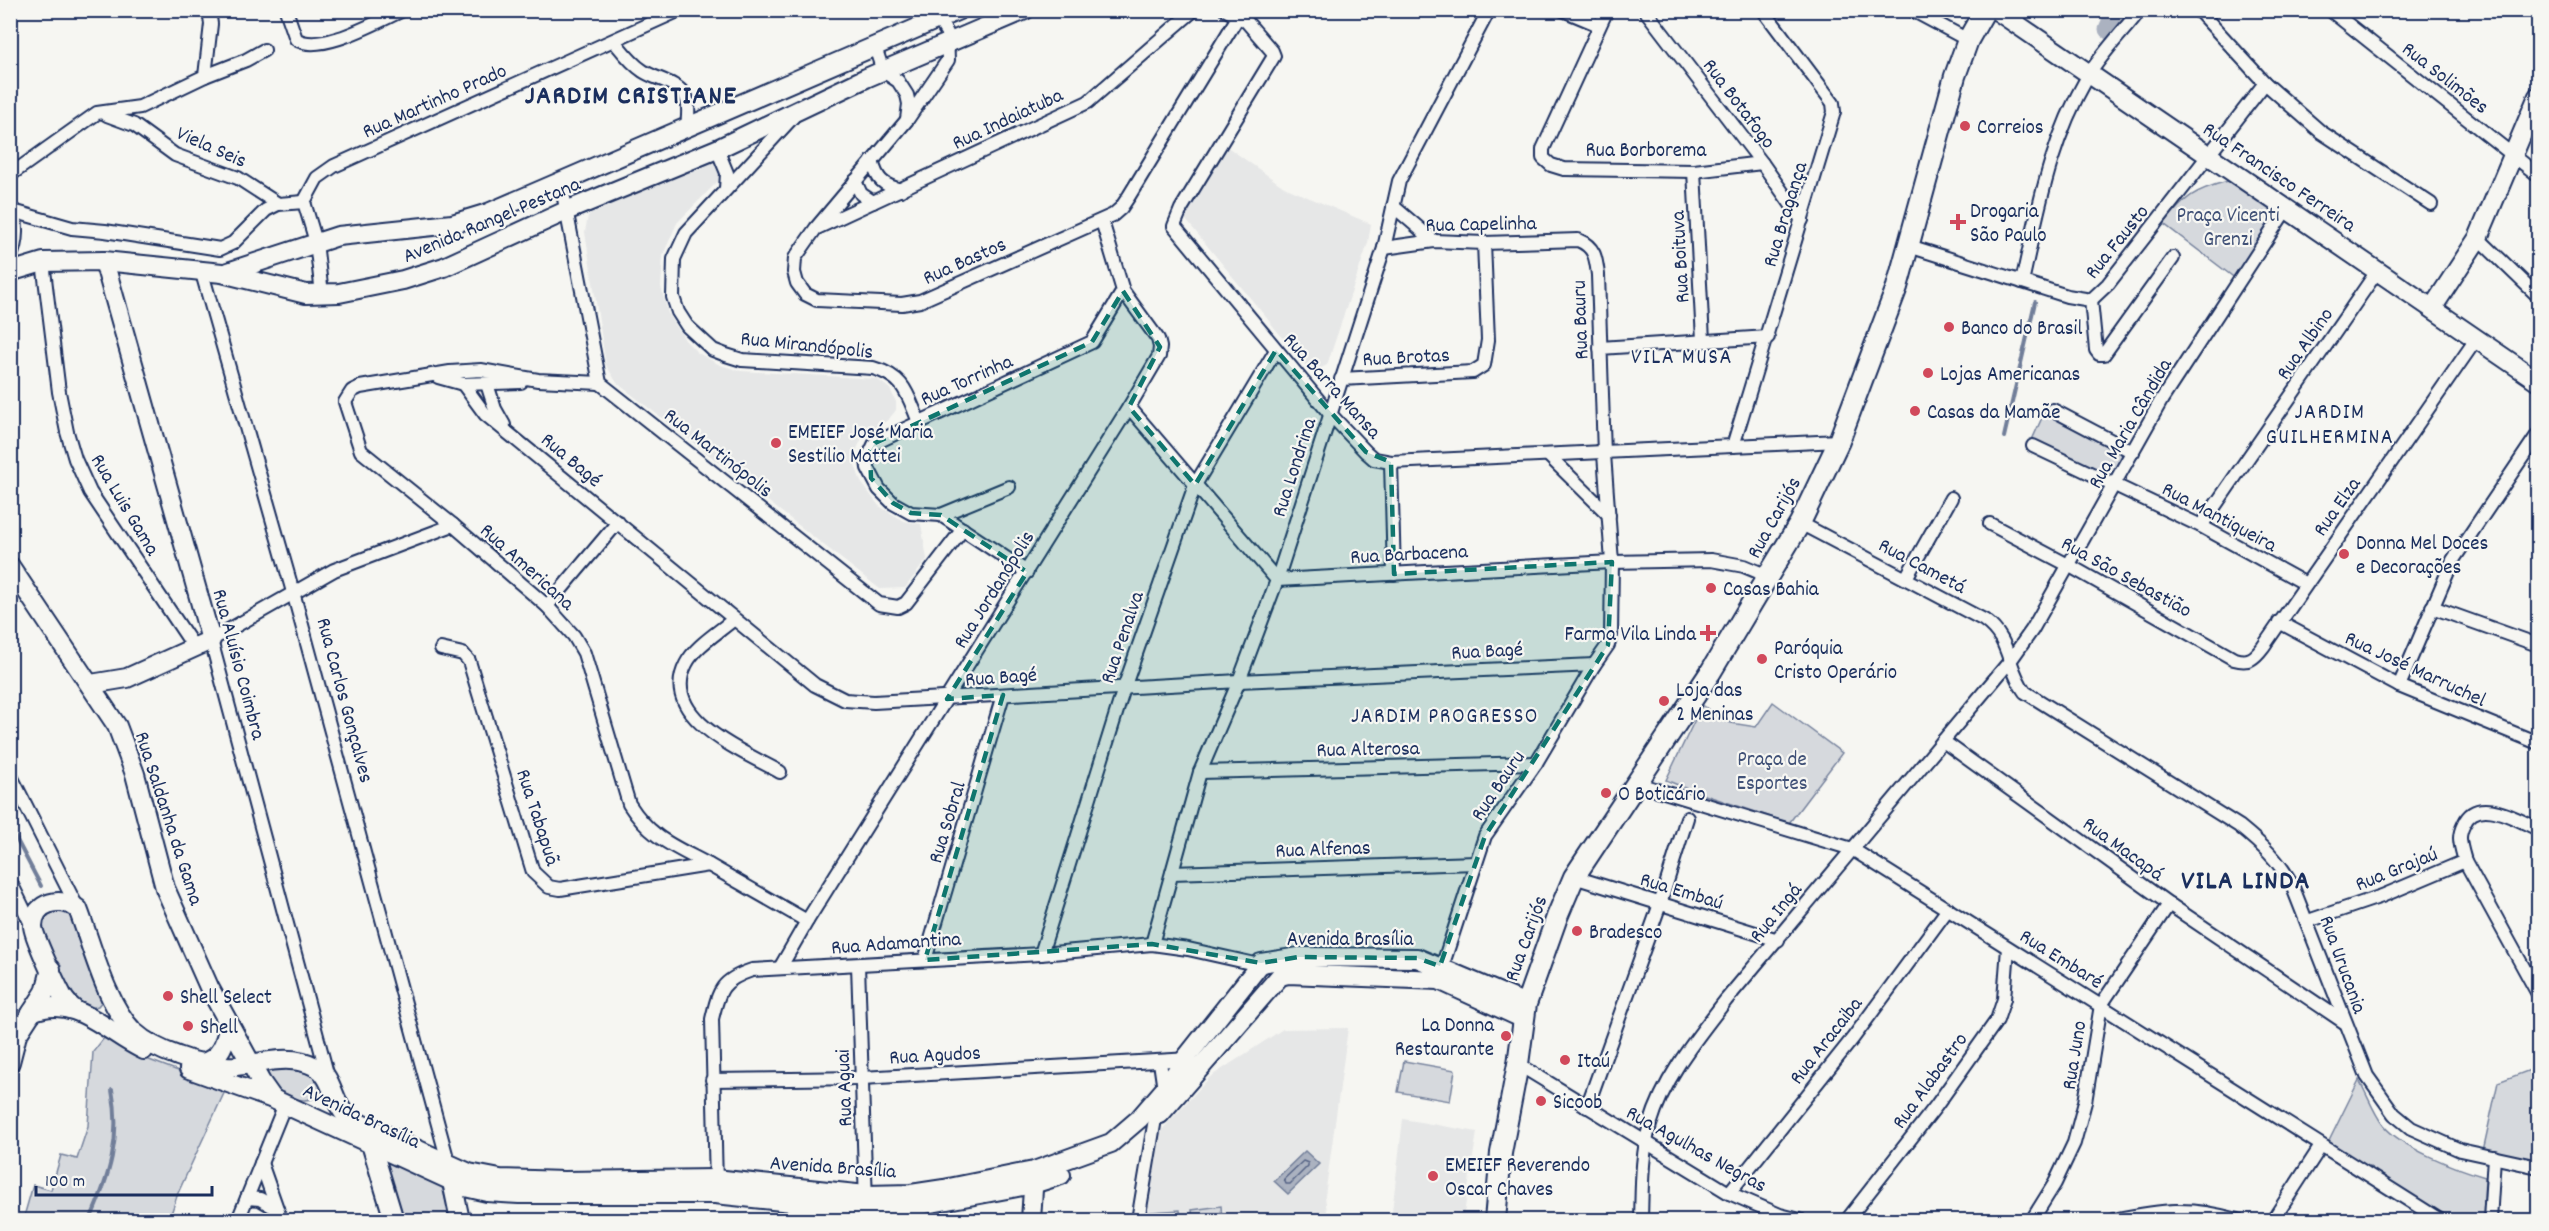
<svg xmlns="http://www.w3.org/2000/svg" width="2549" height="1231" font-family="Dekko,sans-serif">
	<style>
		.built { fill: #e6e7e7 }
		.green { fill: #d6d9dd; stroke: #78849e; stroke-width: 1.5 }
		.water { fill: #abb2c0; stroke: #717e99; stroke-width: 1.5 }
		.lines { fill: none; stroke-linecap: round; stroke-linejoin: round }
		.shore { stroke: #556385; stroke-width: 1.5 }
		.stream { stroke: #717e99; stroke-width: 4 }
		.river { stroke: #abb2c0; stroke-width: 21 }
		.street-casing { stroke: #1b2f5e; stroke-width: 16 }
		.secondary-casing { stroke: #1b2f5e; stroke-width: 22 }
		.primary-casing { stroke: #1b2f5e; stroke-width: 24 }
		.street { stroke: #f6f6f2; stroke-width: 12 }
		.secondary { stroke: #f6f6f2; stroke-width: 18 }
		.primary { stroke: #f6f6f2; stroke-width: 20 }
		.marked { fill: #0f766e; fill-opacity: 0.2; stroke: #0f766e; stroke-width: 4.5; stroke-dasharray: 12 8; stroke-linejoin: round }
		.poi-dot { fill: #d1495b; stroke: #f6f6f2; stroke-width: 2 }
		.labels { text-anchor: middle; stroke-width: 4.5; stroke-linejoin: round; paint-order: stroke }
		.street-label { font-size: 21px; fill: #1b2f5e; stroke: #f6f6f2 }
		.poi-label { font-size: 21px; fill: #1b2f5e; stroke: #f6f6f2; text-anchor: start }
		.park-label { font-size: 21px; fill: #405177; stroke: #f6f6f2 }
		.neighbourhood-label { font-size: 22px; letter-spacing: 1.5px; fill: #1b2f5e; stroke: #f6f6f2 }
		.district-label { font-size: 27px; font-weight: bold; letter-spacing: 1.5px; fill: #1b2f5e; stroke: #f6f6f2 }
	</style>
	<rect width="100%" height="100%" fill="#f6f6f2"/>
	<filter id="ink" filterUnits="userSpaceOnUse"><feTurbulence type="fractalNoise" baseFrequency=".0167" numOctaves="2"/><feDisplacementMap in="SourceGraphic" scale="12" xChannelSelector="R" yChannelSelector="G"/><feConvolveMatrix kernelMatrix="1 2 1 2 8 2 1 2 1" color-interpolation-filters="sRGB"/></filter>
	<g filter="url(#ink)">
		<!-- built -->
		<g class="built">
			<path d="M1226 146 1284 187 1371 224 1368 243 1327 365 1321 368 1314 370 1306 366 1182 215Z"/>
			<path d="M709 161 718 167 720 173 718 181 677 223 663 255 661 287 668 313 685 340 698 353 720 365 741 371 877 379 890 389 896 402V410L889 419 862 438 857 449 855 465 861 482 879 506 904 521 921 524 927 559 905 588 880 589 617 383 606 365 585 232 588 216 596 208Z"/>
			<path d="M1348 1028 1325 1196 1328 1220H1143L1158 1134 1210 1077 1283 1029Z"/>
			<path d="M1403 1119 1477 1132 1463 1220H1391Z"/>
		</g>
		<!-- green -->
		<g class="green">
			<path d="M2228 181 2269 207 2276 219 2236 279 2164 224C2186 196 2194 190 2228 181Z"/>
			<path d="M2045 411 2124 453 2110 478 2032 440Z"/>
			<path d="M1773 702 1842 753 1789 823 1690 790 1666 780 1702 705 1731 723 1756 727Z"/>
			<path d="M55 909 72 911 103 1000 98 1006 91 1008C85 1005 79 1003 75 998 63 984 41 938 43 920Z"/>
			<path d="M104 1038 136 1055 226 1089 178 1193 169 1220H23L33 1185 51 1190 61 1155 77 1159 88 1126 93 1052Z"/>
			<path d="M1404 1061 1455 1070 1450 1101 1398 1092Z"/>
			<path d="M2538 1067V1166L2483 1151 2498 1082Z"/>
			<path d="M269 1068H311L323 1087C319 1106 290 1101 278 1091 273 1087 270 1080 266 1075Z"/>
			<path d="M2359 1080C2367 1094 2373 1112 2383 1125 2403 1149 2455 1168 2485 1177L2483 1220H2450L2328 1143Z"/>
			<path d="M383 1157 441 1183 451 1220H400Z"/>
			<path d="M1221 1206 1222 1220H1193L1192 1210Z"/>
			<path d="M1180 1210 1181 1220H1151V1212Z"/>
		</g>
		<!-- water -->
		<path class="water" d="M1305 1151 1319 1164 1288 1194 1274 1181Z"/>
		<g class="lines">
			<!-- shore -->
			<path class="shore" d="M1303 1161 1308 1163V1166L1290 1184H1286L1284 1179Z"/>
			<!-- stream -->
			<g class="stream">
				<path d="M2004 437 2035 302"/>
				<path d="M10 827 41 886"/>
				<path d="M90 1220C109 1177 122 1138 112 1090"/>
			</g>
			<!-- river -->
			<path class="river" d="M2109 29 2117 10"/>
			<!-- street casing -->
			<g class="street-casing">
				<g id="street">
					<path d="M286 10 296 39C320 55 378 21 403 10"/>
					<path d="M1226 10 1246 21 1272 51 1274 56 1181 209 1174 226 1330 414 1366 452 1374 459 1391 462 1839 441"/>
					<path d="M1563 10 1599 25"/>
					<path d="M1607 10 1543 149V158L1551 165 1564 169 1694 171 1762 163"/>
					<path d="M1645 10 1762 163 1802 220"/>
					<path d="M1912 10 1968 40"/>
					<path d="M2198 10 2265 83 2321 132 2431 204"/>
					<path d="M2330 10 2538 175"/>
					<path d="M938 19 947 33 948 60 907 120 816 228 795 258 794 272 797 283 805 294 817 300 902 304 920 301 1113 215 1121 208 1129 196 1238 17"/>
					<path d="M614 41C623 52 631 63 643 71 655 79 676 82 685 95 690 103 688 118 687 127"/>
					<path d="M875 47 883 71 898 81 907 95 909 104 907 119"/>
					<path d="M205 76 211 24 209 10"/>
					<path d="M107 115 134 125 175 155 238 178 278 204"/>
					<path d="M793 117 686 233 674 259 673 297 678 312 687 326 713 350 726 355 742 360 873 368C905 377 907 394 919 422"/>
					<path d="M717 149 727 173 726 189"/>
					<path d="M872 161C877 179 882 185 901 190"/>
					<path d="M1694 171 1703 340"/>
					<path d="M10 175 97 113 140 107 205 76 246 60 264 50"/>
					<path d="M855 181 861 194 873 202"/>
					<path d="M561 183 600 383 879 604 898 607 906 603 963 529"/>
					<path d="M10 206C19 221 17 244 10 258"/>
					<path d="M1393 206 1434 241"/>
					<path d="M13 211 72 228 105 231 220 249 233 243 266 210 278 204 304 202"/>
					<path d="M819 227 1088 102 1194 10"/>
					<path d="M2478 238 2538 296"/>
					<path d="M1909 246 2067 296 2091 300 2108 284 2265 83"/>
					<path d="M1384 248 1434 241 1484 243 1578 240C1595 247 1596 258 1598 275L1604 454 1612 562 1611 635 1608 645 1594 665 1536 763 1485 836 1440 973"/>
					<path d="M43 262 59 392 67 432 75 459 90 492 194 647"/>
					<path d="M202 273 293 592 449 1165"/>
					<path d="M2022 282C2039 207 2049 144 2088 76 2102 53 2123 32 2140 10"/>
					<path d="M322 294 316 242 304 202 317 178 334 166 680 10"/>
					<path d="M2091 300 2096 350 2099 354H2104L2173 258"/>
					<path d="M1600 348 1768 337"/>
					<path d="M438 377 463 384 521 382"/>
					<path d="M1341 379 1473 372 1484 365 1488 340 1484 243"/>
					<path d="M600 383 538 380 481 370 450 372 360 387 352 391 345 402 361 451 453 525 547 606 574 636 584 653 629 804C651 839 674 846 709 865"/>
					<path d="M463 384 485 414 815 685 845 700 874 702 1239 681 1594 665"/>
					<path d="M487 384 495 409 504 425"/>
					<path d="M1129 407 1277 580 1612 562 1711 560 1744 566 1768 576"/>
					<path d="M2053 410 2133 452"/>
					<path d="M1733 446 1834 112 1833 103 1763 10"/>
					<path d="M2033 446 2201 526 2306 584"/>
					<path d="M1549 456 1609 515"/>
					<path d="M1391 462 1394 574"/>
					<path d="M941 515 1009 487"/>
					<path d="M1800 523 1984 620C2012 640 2006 667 2025 692L2239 826C2261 844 2279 860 2292 885L2367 1076 2394 1114 2411 1128 2460 1150 2538 1167"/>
					<path d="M1990 524 2070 566 2234 659C2249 663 2254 659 2263 647L2477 338"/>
					<path d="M2201 526 2378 270"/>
					<path d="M1027 572 941 515 911 513 893 503 879 489 868 468 867 460 875 443 1092 342 1123 291"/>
					<path d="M1906 578 1951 498"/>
					<path d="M547 606 618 522"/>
					<path d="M2432 607 2538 645"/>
					<path d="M734 619C719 632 695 646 686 664 658 718 745 752 780 772"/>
					<path d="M2279 622 2399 686 2538 743"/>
					<path d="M441 649 463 654 469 661 533 872 549 887 560 889 709 865 807 921"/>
					<path d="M2399 686 2453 560 2538 434"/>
					<path d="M1943 741 2169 904 2344 1022"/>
					<path d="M1200 772 1536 763"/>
					<path d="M11 776 78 909"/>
					<path d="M1638 784 1852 849 2440 1220"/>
					<path d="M2538 829C2517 820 2477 794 2464 824 2462 828 2460 834 2460 838 2460 845 2463 854 2465 861L2538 994"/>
					<path d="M1172 873 1476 863"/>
					<path d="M1574 877 1778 940"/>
					<path d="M10 881 33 928"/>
					<path d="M2308 921 2382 896 2465 861"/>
					<path d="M1152 944 1200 772 1239 681 1277 580 1384 248 1399 181 1489 10"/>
					<path d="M1041 954 1124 688 1195 485 1276 350"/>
					<path d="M925 960 1003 695"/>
					<path d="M858 965 866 1202"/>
					<path d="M780 968 807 921 1129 407 1159 356 1160 347 1158 339 1123 291 1102 221"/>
					<path d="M1160 1062 1164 1090"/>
					<path d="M1518 1064 1729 1193 1780 1215 1800 1220"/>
					<path d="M328 1077 211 640 334 570 453 525"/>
					<path d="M712 1080 862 1078 1190 1059"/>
					<path d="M1587 1107 1660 904 1687 818"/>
					<path d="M261 1163 281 1220"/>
					<path d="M716 1185 712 1019C719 989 722 980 752 970L1041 954 1152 944 1188 949 1264 966"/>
					<path d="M1729 1193 1853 1038 1948 909"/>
					<path d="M247 1198 260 1199 277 1209"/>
					<path d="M238 1220 285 1104"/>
					<path d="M1138 1220 1155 1119"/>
					<path d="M1641 1220C1642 1189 1641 1155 1650 1125 1664 1077 1696 1039 1726 1000L2010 661 2032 630 2162 399 2287 208"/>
					<path d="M1847 1220 1936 1106 1997 1020 2004 999 2008 948"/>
					<path d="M2032 1220 2055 1183 2074 1143 2085 1102 2101 1005 2169 904"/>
					<path d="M2113 1220C2164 1210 2187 1206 2238 1220"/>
					<path d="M2273 1220 2321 1146"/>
					<path d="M2490 1220 2494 1157"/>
				</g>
			</g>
			<!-- secondary casing -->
			<g class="secondary-casing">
				<g id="secondary">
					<path d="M1996 10 2538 381"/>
					<path d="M10 272 43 262 104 261 222 273 306 294 339 293 403 280 444 267 566 211 717 149 866 78 1025 10"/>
					<path d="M228 272 338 236 452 224 488 213 959 10"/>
					<path d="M2433 307 2478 238 2538 96"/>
					<path d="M10 566 117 726 135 774 165 888 209 987 261 1082 273 1099"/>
					<path d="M91 684 127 678 211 640 104 261"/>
					<path d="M74 1009C69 1005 65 1001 62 995 56 984 33 935 33 926 34 901 62 896 78 909 92 945 106 1005 134 1032 146 1043 163 1051 178 1056 196 1063 217 1067 236 1066 263 1063 291 1053 316 1067 334 1077 332 1105 350 1119L469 1173 500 1179 564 1181 715 1179 866 1195 911 1194 944 1189 1034 1171 1111 1143 1139 1119 1164 1090 1185 1059 1261 963 1299 957 1417 958 1526 1004"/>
					<path d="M32 1012C75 993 107 1033 144 1050"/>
					<path d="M10 1046 45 992 51 969"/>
					<path d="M10 1062 16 1039"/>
					<path d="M202 1063C221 1059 226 1041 229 1024"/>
					<path d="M189 1069 273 1099 465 1187 487 1192 519 1194H715L866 1210 899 1209 1033 1184 1061 1175"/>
					<path d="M1160 1114 1280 976 1288 974 1439 980 1524 1019"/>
					<path d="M371 1144 394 1220"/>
					<path d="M450 1172 460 1220"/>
					<path d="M1031 1220 1034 1174"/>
				</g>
			</g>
			<!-- primary casing -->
			<g class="primary-casing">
				<path id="primary" d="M1495 1220 1501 1153 1518 1064 1526 1004 1557 917 1574 877 1710 673 1768 576 1800 523 1839 441 1897 287 1955 76 1968 40 1985 10"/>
			</g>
			<!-- street -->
			<use href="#street" class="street"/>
			<!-- secondary -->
			<use href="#secondary" class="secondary"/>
			<!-- primary -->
			<use href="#primary" class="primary"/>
		</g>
	</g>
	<!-- marked area -->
	<path class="marked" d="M1123 291 1160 347 1129 407 1195 485 1276 350 1366 452 1391 462 1394 574 1612 562 1608 645 1485 836 1440 966 1417 958 1299 957 1261 963 1152 944 925 960 1003 695 947 699 1027 572 941 515 911 513 893 503 871 478 870 451 875 443 1092 342Z"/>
	<!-- markers -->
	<g class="poi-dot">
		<circle cx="1965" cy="126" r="6"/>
		<path d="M1955 213h6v6h6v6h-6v6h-6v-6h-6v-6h6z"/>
		<circle cx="1949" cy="327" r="6"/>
		<circle cx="1928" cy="373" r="6"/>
		<circle cx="1915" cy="411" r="6"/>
		<circle cx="776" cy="443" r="6"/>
		<circle cx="2344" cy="554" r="6"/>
		<circle cx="1711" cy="588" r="6"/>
		<path d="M1705 624h6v6h6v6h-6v6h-6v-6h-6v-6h6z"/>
		<circle cx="1762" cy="659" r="6"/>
		<circle cx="1664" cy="701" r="6"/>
		<circle cx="1606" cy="793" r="6"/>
		<circle cx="1577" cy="931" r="6"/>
		<circle cx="168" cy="996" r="6"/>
		<circle cx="188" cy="1026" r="6"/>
		<circle cx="1506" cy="1036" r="6"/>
		<circle cx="1565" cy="1060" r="6"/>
		<circle cx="1541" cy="1101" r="6"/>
		<circle cx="1433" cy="1176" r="6"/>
	</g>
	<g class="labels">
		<!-- street labels -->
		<g class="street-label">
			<text transform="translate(2446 77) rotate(38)" y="7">Rua Solimões</text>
			<text transform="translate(434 100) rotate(-24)" y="7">Rua Martinho Prado</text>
			<text transform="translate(1740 103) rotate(53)" y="7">Rua Botafogo</text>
			<text transform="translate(1007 118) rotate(-25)" y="7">Rua Indaiatuba</text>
			<text transform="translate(212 146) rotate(24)" y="7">Viela Seis</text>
			<text x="1646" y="156">Rua Borborema</text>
			<text transform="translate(2280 176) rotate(34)" y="7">Rua Francisco Ferreira</text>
			<text transform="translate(1784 214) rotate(-73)" y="7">Rua Bragança</text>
			<text transform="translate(491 219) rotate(-23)" y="7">Avenida Rangel Pestana</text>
			<text transform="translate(1481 223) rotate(-1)" y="7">Rua Capelinha</text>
			<text transform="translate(2116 241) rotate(-51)" y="7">Rua Fausto</text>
			<text transform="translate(1679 257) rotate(-93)" y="7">Rua Boituva</text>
			<text transform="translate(964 260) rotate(-24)" y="7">Rua Bastos</text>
			<text transform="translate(1579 320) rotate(-92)" y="7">Rua Bauru</text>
			<text transform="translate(2304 343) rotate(-55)" y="7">Rua Albino</text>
			<text transform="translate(807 344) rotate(6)" y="7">Rua Mirandópolis</text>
			<text transform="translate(1406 356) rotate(-3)" y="7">Rua Brotas</text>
			<text transform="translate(966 379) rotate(-24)" y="7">Rua Torrinha</text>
			<text transform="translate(1333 385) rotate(48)" y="7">Rua Barra Mansa</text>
			<text transform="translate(2129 423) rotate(-60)" y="7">Rua Maria Cândida</text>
			<text transform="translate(719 452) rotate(38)" y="7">Rua Martinópolis</text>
			<text transform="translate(572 459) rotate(40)" y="7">Rua Bagé</text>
			<text transform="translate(1293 467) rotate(-72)" y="7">Rua Londrina</text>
			<text transform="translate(126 504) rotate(59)" y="7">Rua Luis Gama</text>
			<text transform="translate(2336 506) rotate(-55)" y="7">Rua Elza</text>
			<text transform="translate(2220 516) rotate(28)" y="7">Rua Mantiqueira</text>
			<text transform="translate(1773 517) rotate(-61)" y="7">Rua Carijós</text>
			<text transform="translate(1409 553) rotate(-3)" y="7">Rua Barbacena</text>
			<text transform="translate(1923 565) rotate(28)" y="7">Rua Cametá</text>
			<text transform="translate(528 566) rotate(42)" y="7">Rua Americana</text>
			<text transform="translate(2127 576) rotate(29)" y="7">Rua São Sebastião</text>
			<text transform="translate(993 589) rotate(-58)" y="7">Rua Jordanópolis</text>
			<text transform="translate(1121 637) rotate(-71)" y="7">Rua Penalva</text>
			<text transform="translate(1487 650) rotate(-3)" y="7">Rua Bagé</text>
			<text transform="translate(240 664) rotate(75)" y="7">Rua Aluísio Coimbra</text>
			<text transform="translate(2416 668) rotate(25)" y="7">Rua José Marruchel</text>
			<text transform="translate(1001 676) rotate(-4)" y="7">Rua Bagé</text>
			<text transform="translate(346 700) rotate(75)" y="7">Rua Carlos Gonçalves</text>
			<text transform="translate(1368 748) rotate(-1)" y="7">Rua Alterosa</text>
			<text transform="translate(1497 785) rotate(-56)" y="7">Rua Bauru</text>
			<text transform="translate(539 817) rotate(72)" y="7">Rua Tabapuã</text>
			<text transform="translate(170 818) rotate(72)" y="7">Rua Saldanha da Gama</text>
			<text transform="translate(946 822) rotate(-73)" y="7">Rua Sobral</text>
			<text transform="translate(1323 848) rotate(-2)" y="7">Rua Alfenas</text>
			<text transform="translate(2124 848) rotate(36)" y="7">Rua Macapá</text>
			<text transform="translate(2396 868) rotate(-22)" y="7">Rua Grajaú</text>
			<text transform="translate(1682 890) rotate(17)" y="7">Rua Embaú</text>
			<text transform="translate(1775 912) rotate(-51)" y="7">Rua Ingá</text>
			<text x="1350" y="945">Avenida Brasília</text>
			<text transform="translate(1525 938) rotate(-70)" y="7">Rua Carijós</text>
			<text transform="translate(896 942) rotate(-4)" y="7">Rua Adamantina</text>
			<text transform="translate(2062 958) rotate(32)" y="7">Rua Embaré</text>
			<text transform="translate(2344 964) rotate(70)" y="7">Rua Urucania</text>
			<text transform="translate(1825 1040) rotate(-52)" y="7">Rua Aracaiba</text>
			<text transform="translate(935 1054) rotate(-3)" y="7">Rua Agudos</text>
			<text transform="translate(2073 1055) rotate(-81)" y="7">Rua Juno</text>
			<text transform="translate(1929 1080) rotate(-54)" y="7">Rua Alabastro</text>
			<text transform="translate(843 1088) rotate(-92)" y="7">Rua Aguai</text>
			<text transform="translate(362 1115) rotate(25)" y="7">Avenida Brasília</text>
			<text transform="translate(1697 1148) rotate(29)" y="7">Rua Agulhas Negras</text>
			<text transform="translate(833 1166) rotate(4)" y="7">Avenida Brasília</text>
		</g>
		<!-- poi labels -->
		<g class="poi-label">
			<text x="1977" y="133">Correios</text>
			<text x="1970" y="217">Drogaria<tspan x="1970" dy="24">São Paulo</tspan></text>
			<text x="1961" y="334">Banco do Brasil</text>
			<text x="1940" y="380">Lojas Americanas</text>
			<text x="1927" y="418">Casas da Mamãe</text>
			<text x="788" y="438">EMEIEF José Maria<tspan x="788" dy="24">Sestilio Mattei</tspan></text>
			<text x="2356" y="549">Donna Mel Doces<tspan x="2356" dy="24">e Decorações</tspan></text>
			<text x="1723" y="595">Casas Bahia</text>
			<text x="1696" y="640" text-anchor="end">Farma Vila Linda</text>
			<text x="1774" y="654">Paróquia<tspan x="1774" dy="24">Cristo Operário</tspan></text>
			<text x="1676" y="696">Loja das<tspan x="1676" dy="24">2 Meninas</tspan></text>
			<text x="1618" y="800">O Boticário</text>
			<text x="1589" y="938">Bradesco</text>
			<text x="180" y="1003">Shell Select</text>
			<text x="1494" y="1031" text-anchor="end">La Donna<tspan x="1494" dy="24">Restaurante</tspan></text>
			<text x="200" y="1033">Shell</text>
			<text x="1577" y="1067">Itaú</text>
			<text x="1553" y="1108">Sicoob</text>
			<text x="1445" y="1171">EMEIEF Reverendo<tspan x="1445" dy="24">Oscar Chaves</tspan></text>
		</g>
		<!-- park labels -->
		<g class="park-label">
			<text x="2228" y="221">Praça Vicenti<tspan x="2228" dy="24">Grenzi</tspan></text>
			<text x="1772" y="765">Praça de<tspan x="1772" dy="24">Esportes</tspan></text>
		</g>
		<!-- neighbourhood labels -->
		<g class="neighbourhood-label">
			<text x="1682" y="363">VILA MUSA</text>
			<text x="2330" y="418">JARDIM<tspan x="2330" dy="25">GUILHERMINA</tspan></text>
			<text x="1445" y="722">JARDIM PROGRESSO</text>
		</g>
		<!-- district labels -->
		<g class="district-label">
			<text x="631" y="103">JARDIM CRISTIANE</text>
			<text x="2246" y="888">VILA LINDA</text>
		</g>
	</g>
	<!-- margin -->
	<rect width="2549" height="1231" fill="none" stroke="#f6f6f2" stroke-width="36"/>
	<rect x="18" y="18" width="2513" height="1195" fill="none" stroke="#1b2f5e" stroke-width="2" filter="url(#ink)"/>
	<!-- scale -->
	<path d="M36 1186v9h176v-9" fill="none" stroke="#1b2f5e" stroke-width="3"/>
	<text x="45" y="1186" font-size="18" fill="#1b2f5e" stroke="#f6f6f2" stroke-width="4.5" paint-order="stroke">100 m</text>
</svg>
